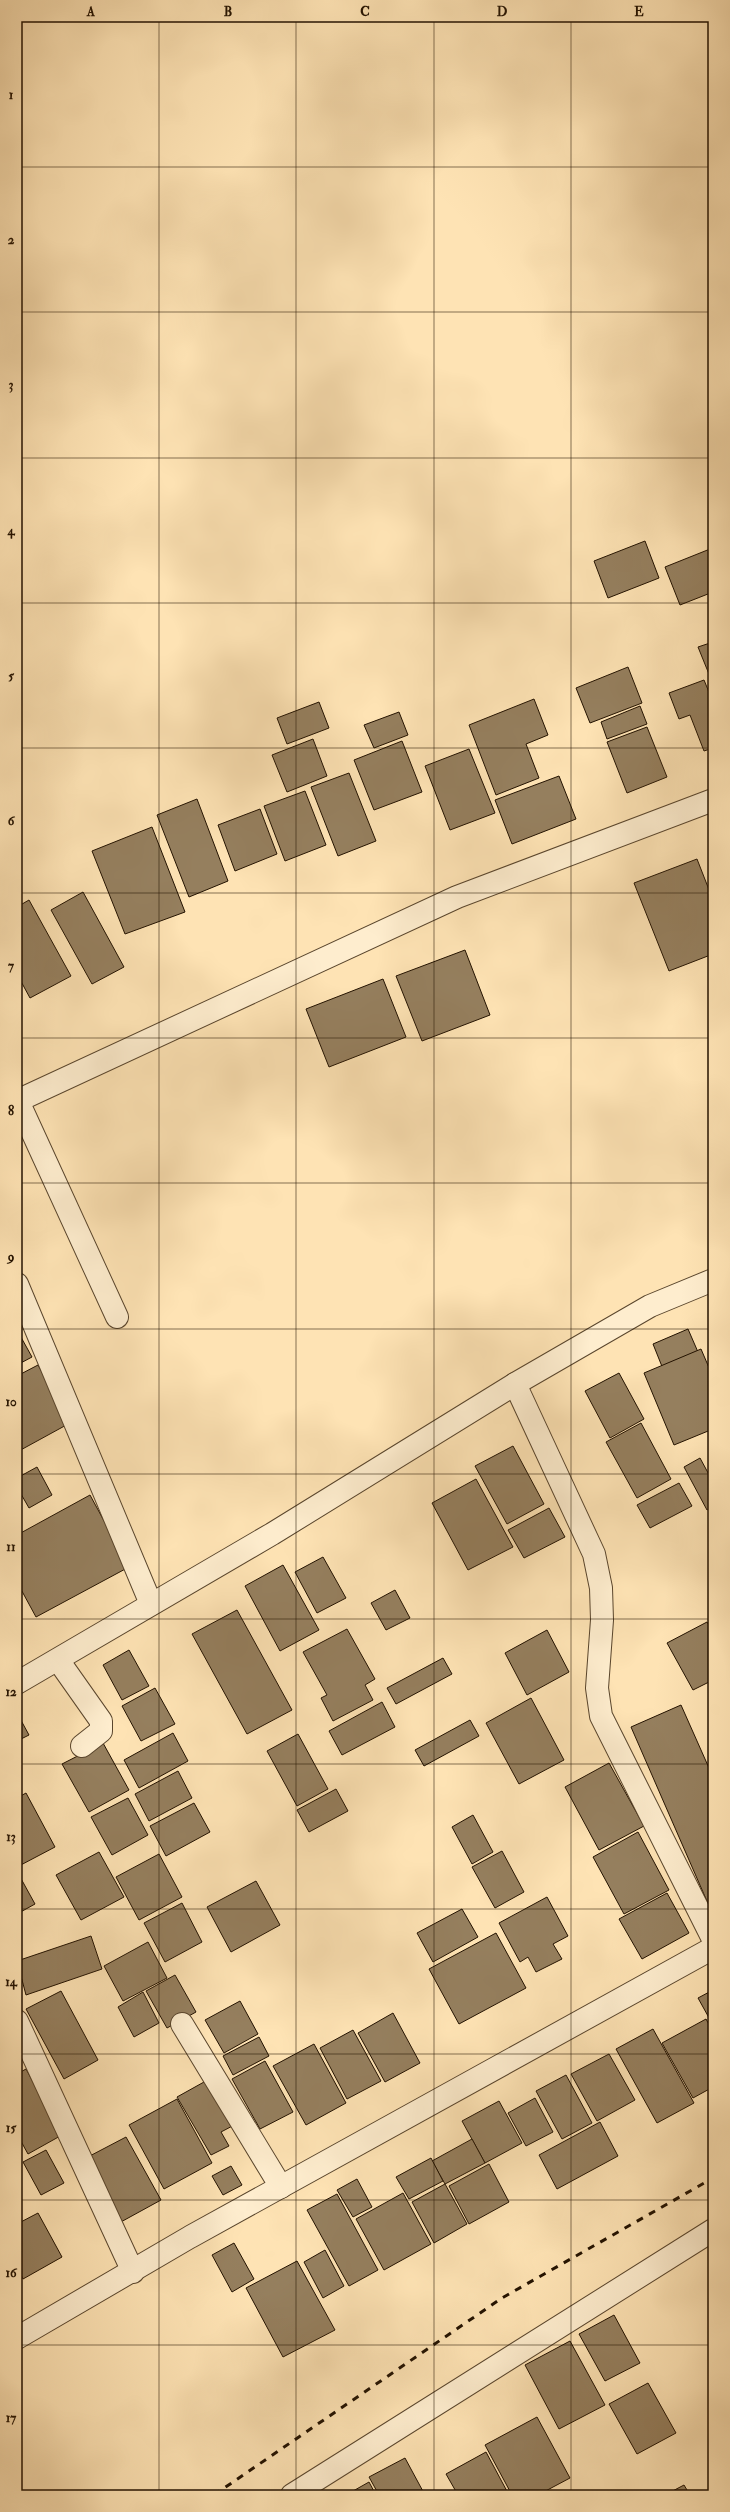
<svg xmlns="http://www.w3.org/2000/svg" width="730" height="2512" font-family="'IM FELL Double Pica',serif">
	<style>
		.building { fill: #957f5e; stroke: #231200 }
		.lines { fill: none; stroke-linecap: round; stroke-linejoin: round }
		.minor-casing { stroke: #5a462d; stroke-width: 24 }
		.minor { stroke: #feedce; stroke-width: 22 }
		.rail { stroke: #231200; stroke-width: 3; stroke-dasharray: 7 7; stroke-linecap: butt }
		.grid { fill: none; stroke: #231200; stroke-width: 1; stroke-opacity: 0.55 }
		.neatline { fill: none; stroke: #231200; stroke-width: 1.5 }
		.grid-label { font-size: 13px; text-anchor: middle; font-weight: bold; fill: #231200 }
	</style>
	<rect width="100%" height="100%" fill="#fee3b4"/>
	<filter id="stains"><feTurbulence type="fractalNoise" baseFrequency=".005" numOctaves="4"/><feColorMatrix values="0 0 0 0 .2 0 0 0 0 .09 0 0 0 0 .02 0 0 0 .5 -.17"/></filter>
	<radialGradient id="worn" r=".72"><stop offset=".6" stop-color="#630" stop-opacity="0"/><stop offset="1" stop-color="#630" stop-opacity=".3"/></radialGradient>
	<!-- building -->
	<g class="building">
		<path d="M645 541 659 578 608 598 594 561Z"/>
		<path d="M710 549 713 556V592L680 605 665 567Z"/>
		<path d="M713 642V684L698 647Z"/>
		<path d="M628 667 642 703 590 723 576 688Z"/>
		<path d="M704 680 713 702V748L704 751 690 715 679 719 669 693Z"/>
		<path d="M534 699 548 735 526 744 539 778 496 795 469 725Z"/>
		<path d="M319 702 329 728 287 744 277 718Z"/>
		<path d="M640 706 647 724 607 739 601 722Z"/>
		<path d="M399 712 408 735 374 748 364 725Z"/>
		<path d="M647 727 667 777 627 793 607 742Z"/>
		<path d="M313 739 327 776 287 792 272 755Z"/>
		<path d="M402 741 422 792 374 810 354 760Z"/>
		<path d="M469 749 495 813 450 830 425 766Z"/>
		<path d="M349 773 376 841 338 856 311 787Z"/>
		<path d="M559 776 576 819 512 844 495 800Z"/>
		<path d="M305 791 326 845 285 861 264 806Z"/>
		<path d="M197 799 228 881 189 897 157 815Z"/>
		<path d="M260 809 277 854 235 871 218 825Z"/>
		<path d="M152 827 185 912 125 934 92 851Z"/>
		<path d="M697 859 713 900V954L669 971 634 883Z"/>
		<path d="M83 892 124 967 92 984 51 910Z"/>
		<path d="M29 900 71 976 30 998 17 974V907Z"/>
		<path d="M465 950 490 1015 422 1041 396 976Z"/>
		<path d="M383 979 406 1037 329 1067 306 1009Z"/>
		<path d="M688 1329 701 1359 665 1374 653 1344Z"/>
		<path d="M17 1330 32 1357 17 1365Z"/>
		<path d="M701 1349 713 1377V1429L674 1445 644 1373Z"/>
		<path d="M38 1365 70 1423 17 1452V1376Z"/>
		<path d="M619 1373 644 1419 610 1438 585 1391Z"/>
		<path d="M641 1423 671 1479 637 1498 606 1442Z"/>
		<path d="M513 1446 544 1504 507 1524 475 1466Z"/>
		<path d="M700 1458 713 1482V1507L707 1510 684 1467Z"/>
		<path d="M37 1467 52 1495 29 1508 17 1487V1478Z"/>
		<path d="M476 1479 513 1547 468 1570 432 1503Z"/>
		<path d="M679 1483 692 1506 650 1528 637 1505Z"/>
		<path d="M90 1495 129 1567 36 1617 17 1582V1535Z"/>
		<path d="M549 1508 565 1537 524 1558 508 1530Z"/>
		<path d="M323 1557 346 1598 317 1613 295 1572Z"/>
		<path d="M283 1565 319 1630 280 1651 245 1586Z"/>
		<path d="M395 1590 410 1618 386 1630 371 1603Z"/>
		<path d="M237 1610 292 1710 247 1734 192 1634Z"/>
		<path d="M707 1622 713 1632V1680L693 1690 667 1643Z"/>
		<path d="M347 1629 375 1679 365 1685 373 1700 333 1721 321 1698 327 1695 303 1652Z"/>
		<path d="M547 1630 569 1672 527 1695 505 1653Z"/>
		<path d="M129 1650 149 1686 122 1700 103 1665Z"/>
		<path d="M443 1658 452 1674 396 1704 387 1688Z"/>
		<path d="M155 1688 175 1724 141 1741 122 1706Z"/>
		<path d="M531 1698 564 1760 519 1784 486 1723Z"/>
		<path d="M382 1702 395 1727 342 1755 329 1731Z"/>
		<path d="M681 1705 713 1777V1915L631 1727Z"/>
		<path d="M17 1713 29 1735 17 1741Z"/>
		<path d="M470 1720 479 1736 424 1766 415 1750Z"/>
		<path d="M173 1733 188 1761 139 1788 124 1760Z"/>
		<path d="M298 1734 328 1789 297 1806 267 1751Z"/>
		<path d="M103 1743 129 1790 89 1812 62 1764Z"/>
		<path d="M609 1763 644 1826 599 1850 565 1787Z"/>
		<path d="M178 1771 192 1798 149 1821 135 1794Z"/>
		<path d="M336 1789 348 1811 309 1832 297 1810Z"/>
		<path d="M26 1793 55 1847 17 1867V1798Z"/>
		<path d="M128 1798 148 1835 112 1855 91 1817Z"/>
		<path d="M194 1803 210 1832 166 1856 150 1826Z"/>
		<path d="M473 1815 493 1852 472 1864 452 1827Z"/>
		<path d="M638 1832 669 1890 624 1914 593 1857Z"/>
		<path d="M502 1851 524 1892 495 1908 472 1867Z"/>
		<path d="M99 1852 124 1897 81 1920 56 1875Z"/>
		<path d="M159 1854 182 1897 139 1920 116 1877Z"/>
		<path d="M19 1875 35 1904 17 1914V1877Z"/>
		<path d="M256 1881 280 1925 231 1952 207 1907Z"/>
		<path d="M667 1893 689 1933 642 1959 619 1919Z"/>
		<path d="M547 1897 568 1936 553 1944 562 1959 536 1972 528 1957 520 1962 499 1923Z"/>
		<path d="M182 1903 202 1942 165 1962 144 1923Z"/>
		<path d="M462 1909 478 1937 433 1962 417 1933Z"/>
		<path d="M496 1933 526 1988 459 2024 429 1969Z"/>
		<path d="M91 1936 102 1969 26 1995 17 1961Z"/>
		<path d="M148 1942 167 1978 123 2001 104 1966Z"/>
		<path d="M175 1975 196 2012 167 2028 146 1991Z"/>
		<path d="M713 1990V2025L698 1998Z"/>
		<path d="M61 1991 98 2060 64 2079 26 2009Z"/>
		<path d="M143 1992 159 2023 134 2037 118 2007Z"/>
		<path d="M240 2001 258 2034 224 2053 205 2020Z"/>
		<path d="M393 2013 420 2063 385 2082 358 2033Z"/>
		<path d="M706 2019 713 2032V2087L693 2098 662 2043Z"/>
		<path d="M653 2029 694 2103 657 2123 616 2049Z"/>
		<path d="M353 2030 381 2081 347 2099 320 2048Z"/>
		<path d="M259 2037 269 2056 233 2075 223 2056Z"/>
		<path d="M314 2044 346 2103 306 2125 273 2066Z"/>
		<path d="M609 2054 635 2100 597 2121 571 2074Z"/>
		<path d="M265 2061 293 2112 260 2129 232 2079Z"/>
		<path d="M26 2069 62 2135 28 2154 17 2134V2074Z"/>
		<path d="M566 2075 592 2123 562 2139 536 2091Z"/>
		<path d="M213 2077 238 2123 221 2132 229 2146 211 2155 177 2097Z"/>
		<path d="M535 2098 553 2132 526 2146 508 2113Z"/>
		<path d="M177 2099 212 2163 164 2189 129 2125Z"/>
		<path d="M499 2101 522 2143 485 2163 462 2121Z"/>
		<path d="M600 2122 618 2156 557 2189 539 2155Z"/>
		<path d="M126 2137 161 2200 119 2223 84 2159Z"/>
		<path d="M472 2139 485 2163 445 2184 432 2161Z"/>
		<path d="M46 2150 64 2183 41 2195 23 2162Z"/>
		<path d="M431 2158 443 2181 409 2199 396 2177Z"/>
		<path d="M489 2164 509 2202 469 2224 449 2186Z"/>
		<path d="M231 2166 242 2185 223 2195 212 2176Z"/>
		<path d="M357 2179 372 2207 353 2217 337 2190Z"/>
		<path d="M445 2184 467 2224 434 2243 412 2202Z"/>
		<path d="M403 2193 431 2244 384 2270 356 2219Z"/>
		<path d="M337 2194 378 2270 349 2286 307 2210Z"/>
		<path d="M38 2213 62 2257 23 2279 17 2267V2224Z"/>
		<path d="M234 2243 254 2279 232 2292 212 2255Z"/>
		<path d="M325 2250 344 2286 323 2298 304 2262Z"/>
		<path d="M297 2261 335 2330 283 2357 246 2288Z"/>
		<path d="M614 2315 640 2363 605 2381 579 2334Z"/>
		<path d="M570 2341 605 2405 559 2429 525 2365Z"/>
		<path d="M648 2383 676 2433 637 2454 609 2404Z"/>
		<path d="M537 2417 570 2478 538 2495H512L485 2445Z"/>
		<path d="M486 2452 509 2495H458L446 2474Z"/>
		<path d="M405 2458 425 2495H379L369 2477Z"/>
		<path d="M369 2482 376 2495H346Z"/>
		<path d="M684 2485 690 2495H665Z"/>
	</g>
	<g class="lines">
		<!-- minor casing -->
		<g class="minor-casing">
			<g id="minor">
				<path d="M17 1101 457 897 713 800"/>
				<path d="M18 1101 117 1317"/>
				<path d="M17 1284 151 1604"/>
				<path d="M515 1384 594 1554 601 1588 602 1620 597 1688 601 1716 713 1939"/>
				<path d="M58 1660 101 1721V1731L82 1746"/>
				<path d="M17 1683 272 1534 515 1384 650 1306 713 1280"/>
				<path d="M17 2021 133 2272"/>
				<path d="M182 2024 281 2187"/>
				<path d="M17 2338 190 2237 713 1948"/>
				<path d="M292 2495 713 2230"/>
			</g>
		</g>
		<!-- minor -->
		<use href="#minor" class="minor"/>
		<!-- rail -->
		<path class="rail" d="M214 2495 502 2298 713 2178"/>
	</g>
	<!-- grid -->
	<path class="grid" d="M159 17V2495M296 17V2495M434 17V2495M571 17V2495M17 167H713M17 312H713M17 458H713M17 603H713M17 748H713M17 893H713M17 1038H713M17 1183H713M17 1329H713M17 1474H713M17 1619H713M17 1764H713M17 1909H713M17 2054H713M17 2200H713M17 2345H713"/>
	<!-- margin -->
	<rect width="730" height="2512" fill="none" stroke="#fee3b4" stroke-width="44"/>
	<rect x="22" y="22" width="686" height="2468" class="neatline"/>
	<g class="grid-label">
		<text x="91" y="16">A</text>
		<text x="228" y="16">B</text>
		<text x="365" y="16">C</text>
		<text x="502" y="16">D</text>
		<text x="639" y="16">E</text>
		<text x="11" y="99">1</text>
		<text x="11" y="244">2</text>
		<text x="11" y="389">3</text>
		<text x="11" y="535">4</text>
		<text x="11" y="680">5</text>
		<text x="11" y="825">6</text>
		<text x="11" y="970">7</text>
		<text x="11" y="1115">8</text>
		<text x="11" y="1261">9</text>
		<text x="11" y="1406">10</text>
		<text x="11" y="1551">11</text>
		<text x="11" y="1696">12</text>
		<text x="11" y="1841">13</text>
		<text x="11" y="1986">14</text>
		<text x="11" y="2132">15</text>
		<text x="11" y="2277">16</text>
		<text x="11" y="2422">17</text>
	</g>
	<rect width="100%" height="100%" filter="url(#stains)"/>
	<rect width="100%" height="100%" fill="url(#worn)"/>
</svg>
